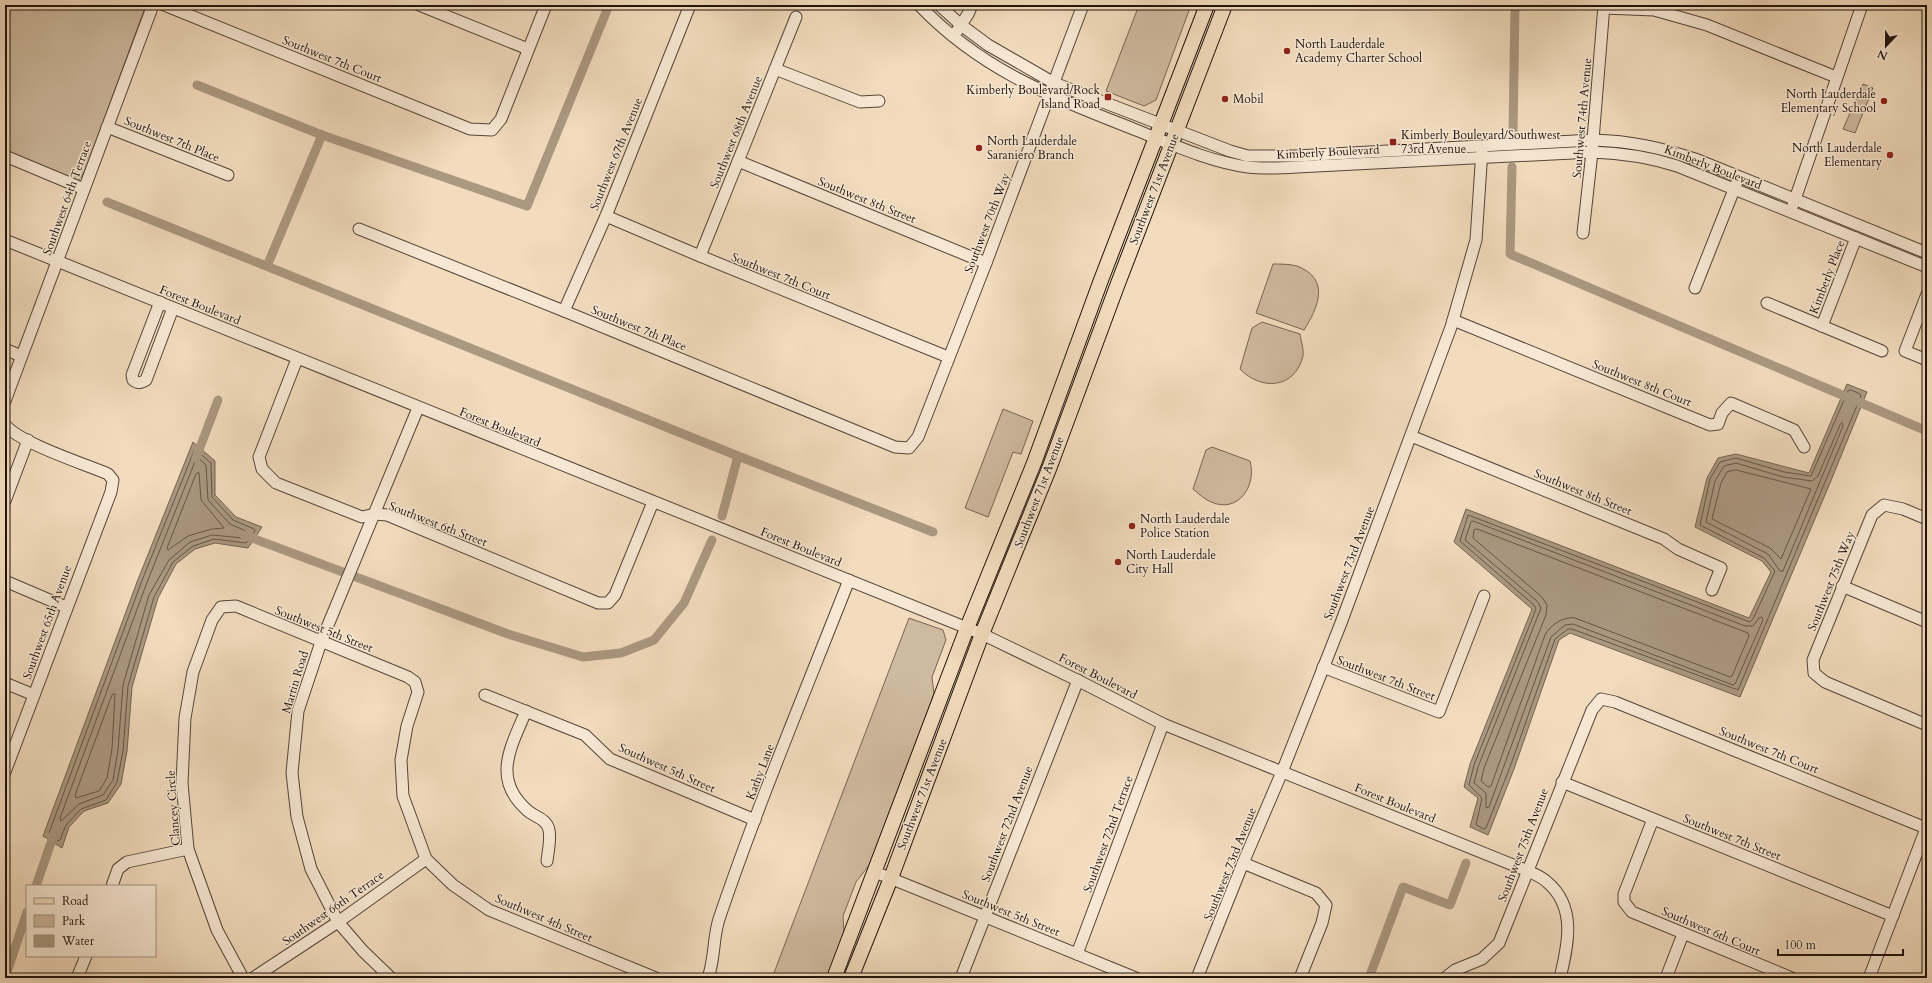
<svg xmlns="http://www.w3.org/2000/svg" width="1932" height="983" font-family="Cardo,serif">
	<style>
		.green { fill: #ceba9f; stroke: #766656 }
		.water { fill: #aa9881; stroke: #726353 }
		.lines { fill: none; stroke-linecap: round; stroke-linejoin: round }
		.shore { stroke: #645647; stroke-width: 1 }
		.canal { stroke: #aa9881; stroke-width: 9 }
		.minor-casing { stroke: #544539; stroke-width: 13 }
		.major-casing { stroke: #1f130d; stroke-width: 16 }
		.minor { stroke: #f7e8d4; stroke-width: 11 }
		.major { stroke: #f2dcbd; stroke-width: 14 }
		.poi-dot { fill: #8f2418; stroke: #f7e8d4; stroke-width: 1.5 }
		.labels { text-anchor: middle; stroke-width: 3; stroke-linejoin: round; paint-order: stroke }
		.poi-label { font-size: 12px; fill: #1f130d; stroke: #f7e8d4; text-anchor: start }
		.street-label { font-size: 12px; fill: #1f130d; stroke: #f7e8d4 }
	</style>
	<rect width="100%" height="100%" fill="#f2dcbd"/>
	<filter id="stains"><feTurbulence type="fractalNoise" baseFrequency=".005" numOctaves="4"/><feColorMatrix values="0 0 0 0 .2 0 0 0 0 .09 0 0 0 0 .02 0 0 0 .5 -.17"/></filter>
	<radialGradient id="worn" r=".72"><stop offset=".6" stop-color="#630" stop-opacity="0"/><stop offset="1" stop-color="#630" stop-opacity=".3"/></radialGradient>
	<!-- green -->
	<g class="green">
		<path d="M5 5H146L85 171 78 181 5 152Z"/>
		<path d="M1139 5H1191L1156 100 1144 106 1106 91Z"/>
		<path d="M1863 84 1873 88 1855 133 1843 129Z"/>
		<path d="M1273 264C1280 264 1290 264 1297 266 1331 279 1318 308 1304 330L1256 313Z"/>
		<path d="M1262 322 1300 334C1301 341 1304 350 1303 356 1295 389 1261 391 1240 369L1252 328Z"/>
		<path d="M1003 409 1033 421 1021 454 1013 452 988 517 965 508Z"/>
		<path d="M1212 447 1250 461C1257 486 1238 514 1211 502 1204 499 1199 494 1193 489L1206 450Z"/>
		<path d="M909 618 943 630 946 640 932 677 934 694 870 864 856 882 843 916 844 935 828 978H772Z"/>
	</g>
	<!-- water -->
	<g class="water">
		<path d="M1847 384 1867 392 1830 483 1740 697 1570 633 1559 640 1514 769 1488 835 1470 827 1478 798 1464 787 1470 764 1532 609 1454 542 1466 509 1749 618 1771 572 1762 561 1695 527 1707 478 1718 458 1736 454 1809 473Z"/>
		<path d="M193 442 215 461V495L236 517 262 527 248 548 215 543 195 549 176 564 158 598 132 687 127 751 121 784 108 803 84 811 69 827 62 848 43 836 137 582Z"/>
	</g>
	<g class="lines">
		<!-- shore -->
		<g class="shore">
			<path d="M1851 390 1860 394 1861 396 1738 690 1572 629H1568L1555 639 1510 767 1486 828 1484 829 1476 825 1482 798 1469 785 1474 765 1536 609 1534 605 1460 541 1468 515 1750 622 1753 619 1775 571 1764 558 1700 525 1710 479 1720 462 1736 458 1784 472 1811 476 1848 391Z"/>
			<path d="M1842 423 1843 426 1783 571H1780L1768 554 1706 522 1715 481 1724 466 1736 463 1783 477 1812 481 1818 476 1840 425Z"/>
			<path d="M196 450 211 463 212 497 233 520 254 529 255 531 246 543 214 539 193 546 173 562 154 597 128 686 123 751 117 782 106 800 81 809 66 825 60 840 58 841 49 833 141 583 194 451Z"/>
			<path d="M198 458 206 465 208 500 230 524 246 531 247 533 243 538 212 535 190 542 169 560 149 595 123 685 118 750 113 780 103 795 79 804 61 821 60 818 146 585 196 459Z"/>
			<path d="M1736 470 1811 489 1781 559 1770 548 1712 519 1721 483 1727 472Z"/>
			<path d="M199 473 201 500 224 528 212 529 188 536 168 550 167 548 196 474Z"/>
			<path d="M1473 521 1745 626H1753L1759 618 1762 617 1763 620 1735 684 1733 685 1573 624 1565 625 1551 637 1489 807 1486 808V793L1474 783 1478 767 1541 608 1538 602 1465 540 1471 522Z"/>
			<path d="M1477 529 1748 633 1749 636 1732 676 1730 677 1575 618C1564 616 1550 625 1545 635L1491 786 1488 787 1481 781 1484 768 1546 615 1547 605 1542 597 1473 538 1474 530Z"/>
			<path d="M115 694 112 749 107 778 99 791 76 798 75 795 112 695Z"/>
		</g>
		<!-- canal -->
		<g class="canal">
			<path d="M197 85 322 135 527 206 609 5"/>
			<path d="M1513 133 1515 5"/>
			<path d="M1512 167 1510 254 1927 431"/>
			<path d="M107 202 738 456 933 532"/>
			<path d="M267 266 322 135"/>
			<path d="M196 458 218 400"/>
			<path d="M722 516 738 456"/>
			<path d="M244 535 508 634 583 657 621 653 654 640 684 603 712 540"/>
			<path d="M36 886 55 831"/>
			<path d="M5 978 27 912"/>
			<path d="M1369 978 1403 887 1450 905 1466 863"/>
		</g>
		<!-- minor casing -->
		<g class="minor-casing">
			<g id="minor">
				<path d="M164 5 470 129 492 130 501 119 546 5"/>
				<path d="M419 5 528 49"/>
				<path d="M919 5C982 71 1053 97 1136 130 1171 144 1210 162 1248 167 1264 169 1281 168 1297 167L1592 152C1622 153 1649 157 1677 166L1927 267"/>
				<path d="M939 5 961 25 988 45 1054 83 1230 151 1248 156H1296L1593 140C1631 141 1662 148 1698 160L1927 253"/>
				<path d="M1604 8 1654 10 1707 25 1836 77"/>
				<path d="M957 31 968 14 972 5"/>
				<path d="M775 69 860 102 879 101"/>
				<path d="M107 127 228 175"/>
				<path d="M5 156 84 189"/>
				<path d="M738 161 986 263"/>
				<path d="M1793 205 1862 5"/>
				<path d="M606 216 700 256 948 357"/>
				<path d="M359 229 564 311 895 447 909 448 918 437 986 263 1083 5"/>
				<path d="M1583 233 1592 152 1604 5"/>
				<path d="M5 240 982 634 1079 681 1163 724 1528 871C1534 874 1542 877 1547 882 1577 907 1568 945 1560 978"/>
				<path d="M700 256 796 17"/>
				<path d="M1695 288 1737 182"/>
				<path d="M1927 294 1905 351 1927 360"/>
				<path d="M160 302 132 375 133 380C138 384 141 383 146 380L173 308"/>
				<path d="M1767 303 1882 351"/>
				<path d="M564 311 606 216 690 5"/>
				<path d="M1453 320 1710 425 1718 424 1722 413 1731 403 1794 430 1804 447"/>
				<path d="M1822 326 1856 238"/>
				<path d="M5 349 21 356"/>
				<path d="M297 359 259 457 262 469 276 483 362 517 375 514 387 515 598 603H608L615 595 653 502"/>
				<path d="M5 401 153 5"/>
				<path d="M5 425C22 444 82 463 108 474L113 480 111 492 5 772"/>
				<path d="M1411 436 1664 539 1678 549 1721 568 1712 590"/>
				<path d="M5 501 28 440"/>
				<path d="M1927 519 1903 509 1884 505 1872 515 1813 660 1814 673 1825 682 1927 725"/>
				<path d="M5 581 66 607"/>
				<path d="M1842 586 1927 622"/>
				<path d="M1323 667 1439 712 1484 596"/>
				<path d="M5 683 34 695"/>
				<path d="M485 695 585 735 610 759 755 820"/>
				<path d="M526 711C511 747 491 779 528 811 535 817 547 819 549 830 551 839 548 852 547 861"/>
				<path d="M1562 782 1893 916"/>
				<path d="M1653 819 1624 894V902L1632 912 1792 978"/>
				<path d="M1243 863 1316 893 1326 905 1322 923 1300 978"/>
				<path d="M875 872 1136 978"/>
				<path d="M112 886 118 869 127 862 188 849"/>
				<path d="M1077 954 1163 724"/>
				<path d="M77 978 86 956"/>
				<path d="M243 978 217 930 188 849 182 783 185 718 193 672 212 620 221 607 236 606 408 677 415 682 418 692 407 726 401 760 403 796 426 859 453 885 489 910 656 978"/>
				<path d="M253 978 338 922 426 859"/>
				<path d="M391 978 363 951 338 922 311 869 297 817 292 773 298 711 321 642 418 408"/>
				<path d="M708 978C715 958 713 937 719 919 758 804 805 692 849 580"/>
				<path d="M961 978 1078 680"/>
				<path d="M1197 978 1243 863 1282 772 1341 623 1451 327 1476 240 1482 150"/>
				<path d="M1445 978 1455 970 1482 959 1499 943 1592 710 1601 699 1615 702 1926 828"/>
				<path d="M1666 978 1683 934"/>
				<path d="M1869 978 1927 826"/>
			</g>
		</g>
		<!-- major casing -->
		<g class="major-casing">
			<g id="major">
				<path d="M834 978 967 628 1034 463 1101 280 1207 5"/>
				<path d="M851 978 891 878 982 634 1049 469 1117 286 1225 5"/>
			</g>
		</g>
		<!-- minor -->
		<use href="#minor" class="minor"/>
		<!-- major -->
		<use href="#major" class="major"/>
	</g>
	<!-- markers -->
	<g class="poi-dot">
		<circle cx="1287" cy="51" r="4"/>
		<rect x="1104" y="93" width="8" height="8" rx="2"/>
		<circle cx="1225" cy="99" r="4"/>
		<circle cx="1884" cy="101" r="4"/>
		<rect x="1389" y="138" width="8" height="8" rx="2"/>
		<circle cx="979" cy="148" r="4"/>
		<circle cx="1890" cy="155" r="4"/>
		<circle cx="1132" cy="526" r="4"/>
		<circle cx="1118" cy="562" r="4"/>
	</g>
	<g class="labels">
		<!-- poi labels -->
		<g class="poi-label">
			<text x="1295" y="48">North Lauderdale<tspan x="1295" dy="14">Academy Charter School</tspan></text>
			<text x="1100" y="94" text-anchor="end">Kimberly Boulevard/Rock<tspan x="1100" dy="14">Island Road</tspan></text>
			<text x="1876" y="98" text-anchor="end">North Lauderdale<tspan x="1876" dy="14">Elementary School</tspan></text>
			<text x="1233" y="103">Mobil</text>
			<text x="1401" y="139">Kimberly Boulevard/Southwest<tspan x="1401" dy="14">73rd Avenue</tspan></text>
			<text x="987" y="145">North Lauderdale<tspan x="987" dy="14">Saraniero Branch</tspan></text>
			<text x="1882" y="152" text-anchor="end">North Lauderdale<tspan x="1882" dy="14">Elementary</tspan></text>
			<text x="1140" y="523">North Lauderdale<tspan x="1140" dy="14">Police Station</tspan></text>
			<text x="1126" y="559">North Lauderdale<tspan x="1126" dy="14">City Hall</tspan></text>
		</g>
		<!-- street labels -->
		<g class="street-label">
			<text transform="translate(332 59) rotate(22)" y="4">Southwest 7th Court</text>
			<text transform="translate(1582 118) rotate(-85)" y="4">Southwest 74th Avenue</text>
			<text transform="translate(736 132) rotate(-68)" y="4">Southwest 68th Avenue</text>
			<text transform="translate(172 139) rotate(22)" y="4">Southwest 7th Place</text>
			<text transform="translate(1328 152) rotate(-3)" y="4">Kimberly Boulevard</text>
			<text transform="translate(616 154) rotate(-68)" y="4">Southwest 67th Avenue</text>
			<text transform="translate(1713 167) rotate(21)" y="4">Kimberly Boulevard</text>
			<text transform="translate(1154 189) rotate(-69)" y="4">Southwest 71st Avenue</text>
			<text transform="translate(67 198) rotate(-70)" y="4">Southwest 64th Terrace</text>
			<text transform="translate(867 200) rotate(22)" y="4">Southwest 8th Street</text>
			<text transform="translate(987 223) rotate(-69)" y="4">Southwest 70th Way</text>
			<text transform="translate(781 276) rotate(22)" y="4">Southwest 7th Court</text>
			<text transform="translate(1827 277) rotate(-69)" y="4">Kimberly Place</text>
			<text transform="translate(200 305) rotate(22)" y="4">Forest Boulevard</text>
			<text transform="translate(639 328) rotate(22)" y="4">Southwest 7th Place</text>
			<text transform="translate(1642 383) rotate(22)" y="4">Southwest 8th Court</text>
			<text transform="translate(500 427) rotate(22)" y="4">Forest Boulevard</text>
			<text transform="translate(1039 492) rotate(-69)" y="4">Southwest 71st Avenue</text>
			<text transform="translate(1583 492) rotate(22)" y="4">Southwest 8th Street</text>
			<text transform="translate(438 524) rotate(21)" y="4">Southwest 6th Street</text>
			<text transform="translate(801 547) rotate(22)" y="4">Forest Boulevard</text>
			<text transform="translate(1349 563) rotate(-69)" y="4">Southwest 73rd Avenue</text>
			<text transform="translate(1831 581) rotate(-68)" y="4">Southwest 75th Way</text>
			<text transform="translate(47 622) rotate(-70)" y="4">Southwest 65th Avenue</text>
			<text transform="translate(324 629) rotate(22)" y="4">Southwest 5th Street</text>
			<text transform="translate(1098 676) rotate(27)" y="4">Forest Boulevard</text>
			<text transform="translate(1386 678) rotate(21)" y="4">Southwest 7th Street</text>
			<text transform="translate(295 682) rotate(-73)" y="4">Martin Road</text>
			<text transform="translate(1769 750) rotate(22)" y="4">Southwest 7th Court</text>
			<text transform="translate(667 768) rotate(24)" y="4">Southwest 5th Street</text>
			<text transform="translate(760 772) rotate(-69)" y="4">Kathy Lane</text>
			<text transform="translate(922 794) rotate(-69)" y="4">Southwest 71st Avenue</text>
			<text transform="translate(1395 803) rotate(22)" y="4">Forest Boulevard</text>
			<text transform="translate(173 808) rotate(-94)" y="4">Clancey Circle</text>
			<text transform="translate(1007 824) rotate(-69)" y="4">Southwest 72nd Avenue</text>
			<text transform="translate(1108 834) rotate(-70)" y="4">Southwest 72nd Terrace</text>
			<text transform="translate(1732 837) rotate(22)" y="4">Southwest 7th Street</text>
			<text transform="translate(1523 845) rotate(-69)" y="4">Southwest 75th Avenue</text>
			<text transform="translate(1230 864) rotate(-68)" y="4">Southwest 73rd Avenue</text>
			<text transform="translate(333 908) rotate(-35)" y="4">Southwest 66th Terrace</text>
			<text transform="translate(1011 913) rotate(22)" y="4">Southwest 5th Street</text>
			<text transform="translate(544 918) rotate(23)" y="4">Southwest 4th Street</text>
			<text transform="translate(1711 931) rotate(23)" y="4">Southwest 6th Court</text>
		</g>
	</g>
	<!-- margin -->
	<rect width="1932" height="983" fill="none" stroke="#f2dcbd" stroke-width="20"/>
	<rect x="6" y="6" width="1920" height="971" fill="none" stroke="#1f130d" stroke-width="2"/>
	<rect x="10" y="10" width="1912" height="963" fill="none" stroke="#1f130d"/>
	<!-- legend -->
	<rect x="26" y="885" width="130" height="72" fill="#f7e8d4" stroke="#a19384"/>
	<rect x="34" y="898" width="20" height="6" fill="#f2dcbd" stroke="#a19384"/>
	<text x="62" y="905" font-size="12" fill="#1f130d">Road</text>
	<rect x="34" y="915" width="20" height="12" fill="#ceba9f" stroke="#a19384"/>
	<text x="62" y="925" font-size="12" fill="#1f130d">Park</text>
	<rect x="34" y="935" width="20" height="12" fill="#aa9881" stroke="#a19384"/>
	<text x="62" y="945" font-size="12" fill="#1f130d">Water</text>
	<!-- north arrow -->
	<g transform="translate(1886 46) rotate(202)" stroke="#f7e8d4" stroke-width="3" paint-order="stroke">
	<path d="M0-3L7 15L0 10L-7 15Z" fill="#1f130d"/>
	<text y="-6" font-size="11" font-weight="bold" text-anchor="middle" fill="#1f130d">N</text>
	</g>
	<!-- scale -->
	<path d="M1778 949v6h125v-6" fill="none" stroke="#1f130d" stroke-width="2"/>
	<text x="1784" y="949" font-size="12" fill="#1f130d" stroke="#f7e8d4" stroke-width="3" paint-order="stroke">100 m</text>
	<rect width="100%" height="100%" filter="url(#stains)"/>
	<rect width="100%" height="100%" fill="url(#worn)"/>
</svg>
